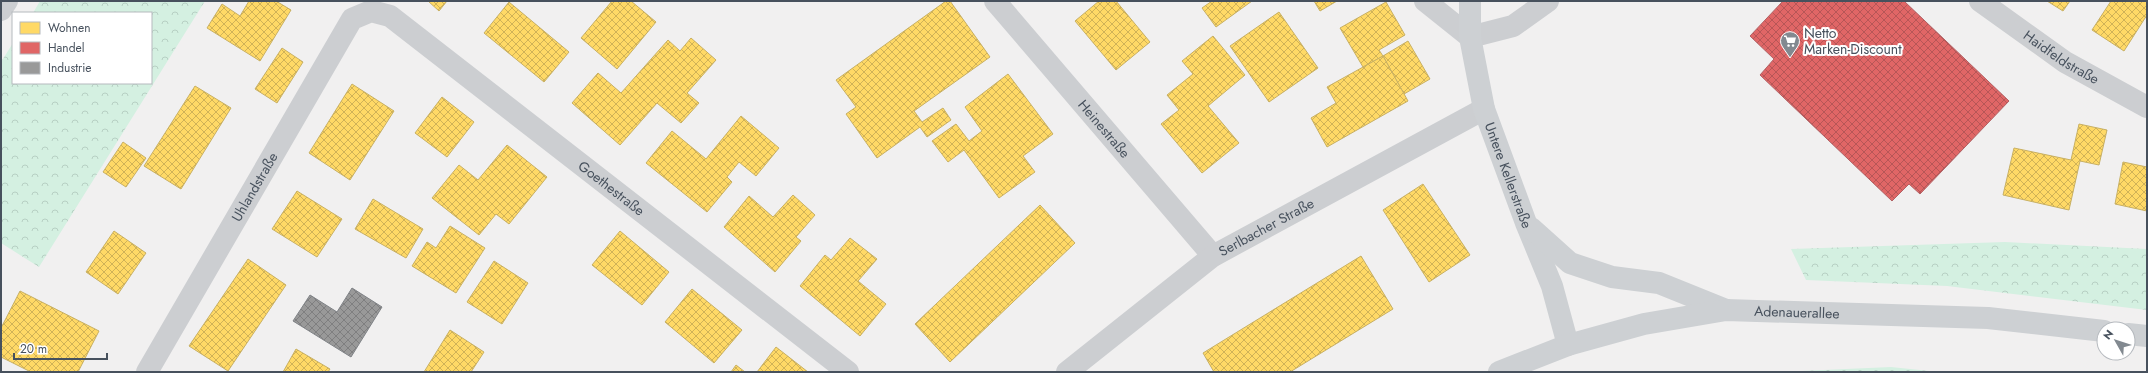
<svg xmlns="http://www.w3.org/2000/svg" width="2148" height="373" font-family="Jost,sans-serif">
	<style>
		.forest { fill: url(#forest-crowns) }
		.cemetery { fill: url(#cemetery-stones) }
		.homes { fill: url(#homes-cross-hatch); stroke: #c8b063 }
		.shops { fill: url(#shops-cross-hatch); stroke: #b26063 }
		.industry { fill: url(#industry-cross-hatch); stroke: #808387 }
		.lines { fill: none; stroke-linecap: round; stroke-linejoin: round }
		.street { stroke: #ccced1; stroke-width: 22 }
		.secondary { stroke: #cdd0d3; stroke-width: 22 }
		.labels { text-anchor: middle; stroke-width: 4; stroke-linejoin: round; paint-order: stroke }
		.poi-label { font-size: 14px; fill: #47515d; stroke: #fff; text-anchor: start }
		.street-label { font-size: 14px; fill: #47515d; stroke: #fff }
	</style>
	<defs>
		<pattern id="forest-crowns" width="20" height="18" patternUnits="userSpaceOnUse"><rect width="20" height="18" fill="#d4f0e1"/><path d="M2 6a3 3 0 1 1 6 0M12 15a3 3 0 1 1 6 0" fill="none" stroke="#b7d0c3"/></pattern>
		<pattern id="cemetery-stones" width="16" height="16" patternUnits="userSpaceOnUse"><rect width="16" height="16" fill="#d4f0e1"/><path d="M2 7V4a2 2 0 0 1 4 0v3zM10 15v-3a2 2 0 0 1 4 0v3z" fill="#b7d0c3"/></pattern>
		<pattern id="homes-cross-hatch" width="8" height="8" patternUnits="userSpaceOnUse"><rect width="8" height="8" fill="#ffd966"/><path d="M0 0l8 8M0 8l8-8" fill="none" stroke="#d0b257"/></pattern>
		<pattern id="shops-cross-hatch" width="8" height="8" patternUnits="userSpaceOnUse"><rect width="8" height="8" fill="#e06666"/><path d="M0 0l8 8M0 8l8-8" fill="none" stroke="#b75657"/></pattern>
		<pattern id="industry-cross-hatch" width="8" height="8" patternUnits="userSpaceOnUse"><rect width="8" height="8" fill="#999"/><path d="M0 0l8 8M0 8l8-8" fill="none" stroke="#7f7f80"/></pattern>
	</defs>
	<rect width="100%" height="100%" fill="#f1f0f0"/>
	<!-- forest -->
	<g class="forest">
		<path d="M40 1H205L39 267 1 243V62L13 43V83H151V13H33Z"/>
		<path d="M2005 242 2147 249V310L1947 286 1806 280 1791 249Z"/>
	</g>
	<!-- cemetery -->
	<path class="cemetery" d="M1891 367 1939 372H1777Z"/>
	<!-- homes -->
	<g class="homes">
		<path d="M249 1H276L291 10 260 61 207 28 222 4 240 16Z"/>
		<path d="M428 1H447L439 11Z"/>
		<path d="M612 1H631L656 22 617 69 581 38Z"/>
		<path d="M946 1H950L990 57 914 111 922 122 943 108 951 120 927 137 920 127 877 158 846 114 856 107 836 80Z"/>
		<path d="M1099 1H1116L1150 42 1116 70 1075 21Z"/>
		<path d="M1212 1H1252L1216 27 1202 8Z"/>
		<path d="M1314 1H1337L1320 11Z"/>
		<path d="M2047 1H2070L2063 11Z"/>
		<path d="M2111 1H2147V15L2124 51 2092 30Z"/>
		<path d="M509 2 569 52 544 82 484 33Z"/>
		<path d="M1386 2 1405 35 1379 50 1383 56 1363 67 1340 28Z"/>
		<path d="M1279 12 1318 68 1269 102 1230 46Z"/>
		<path d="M1213 36 1245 75 1208 106 1239 143 1202 173 1161 124 1179 110 1167 95 1193 74 1182 61Z"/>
		<path d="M691 38 716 60 687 93 699 103 681 123 657 103 620 145 572 103 598 73 621 93 668 40 680 51Z"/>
		<path d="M1408 41 1430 79 1404 94 1383 56Z"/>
		<path d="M282 48 303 62 277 103 255 89Z"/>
		<path d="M1383 56 1408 101 1327 147 1311 118 1336 103 1327 87Z"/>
		<path d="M1008 74 1053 134 1023 156 1035 172 999 198 964 150 948 162 932 141 956 124 969 141 982 131 965 107Z"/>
		<path d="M352 84 394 111 350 180 309 153Z"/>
		<path d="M195 86 231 108 181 189 144 166Z"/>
		<path d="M442 97 474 122 447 157 415 133Z"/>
		<path d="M741 116 779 148 756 176 739 162 727 177 732 182 707 212 646 163 672 131 706 159Z"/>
		<path d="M2079 124 2107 130 2099 165 2080 161 2069 210 2003 195 2014 148 2071 160Z"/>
		<path d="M123 142 146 158 126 187 103 172Z"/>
		<path d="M507 145 547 177 509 224 496 214 479 235 432 198 459 165 478 180Z"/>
		<path d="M2123 162 2147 167V211L2115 204Z"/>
		<path d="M1423 184 1470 255 1429 282 1383 210Z"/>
		<path d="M297 191 342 219 317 257 272 229Z"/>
		<path d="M793 195 815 215 796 237 801 241 775 272 724 227 749 196 773 217Z"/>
		<path d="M373 199 423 229 406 258 355 229Z"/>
		<path d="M1040 205 1075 243 950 362 915 324Z"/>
		<path d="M450 226 485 248 456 293 412 266 427 242 436 248Z"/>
		<path d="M114 231 146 253 118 294 86 272Z"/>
		<path d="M620 231 669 272 642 305 592 265Z"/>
		<path d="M850 238 877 259 858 281 886 304 860 336 800 286 825 255 831 260Z"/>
		<path d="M1361 256 1393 309 1290 372H1214L1203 353Z"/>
		<path d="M248 259 286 285 228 371 189 346Z"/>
		<path d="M494 261 528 283 502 324 467 302Z"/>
		<path d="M692 289 742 330 714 363 665 322Z"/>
		<path d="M20 291 99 331 78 372H31L1 357V328Z"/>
		<path d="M450 330 484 352 471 372H424Z"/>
		<path d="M776 347 808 372H757Z"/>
		<path d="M296 349 330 369 328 372H283Z"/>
		<path d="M736 365 745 372H731Z"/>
	</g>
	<!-- shops -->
	<path class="shops" d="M1783 1H1904L2009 101 1920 194 1909 184 1892 201 1760 75 1774 59 1750 36Z"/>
	<!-- industry -->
	<path class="industry" d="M352 288 382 307 351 357 293 321 310 295 337 312Z"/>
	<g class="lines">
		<!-- street -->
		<g class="street">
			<path id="s1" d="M995 1 1213 256"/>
			<path d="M1425 1 1470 37 1513 26 1548 1"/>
			<path id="s2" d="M1980 1 2065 62 2147 107"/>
			<path d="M1 10 7 1"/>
			<path id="s3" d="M147 372 352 19 371 11 390 16 848 372"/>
			<path id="s4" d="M1067 372 1213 256 1484 109"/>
		</g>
		<!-- secondary -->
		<g class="secondary">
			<path id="s5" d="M1470 1V37L1484 109 1526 223 1552 286 1568 345"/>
			<path d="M1531 228 1570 263 1612 277 1659 283 1726 310"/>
			<path d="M2128 334 2147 336"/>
			<path id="s6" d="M1499 372 1568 345 1644 324 1726 310 1988 318 2104 331"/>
		</g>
	</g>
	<!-- icons -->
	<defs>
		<g id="supermarket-pin" transform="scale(1)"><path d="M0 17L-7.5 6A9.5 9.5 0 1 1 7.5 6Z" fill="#828990" stroke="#fff"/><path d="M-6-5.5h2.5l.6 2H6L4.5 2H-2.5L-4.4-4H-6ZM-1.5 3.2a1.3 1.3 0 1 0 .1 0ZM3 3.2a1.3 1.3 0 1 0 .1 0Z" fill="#fff"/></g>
	</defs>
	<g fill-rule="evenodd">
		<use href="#supermarket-pin" x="1790" y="41"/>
	</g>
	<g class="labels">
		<!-- poi labels -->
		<g class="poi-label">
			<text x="1804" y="38">Netto<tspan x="1804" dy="16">Marken-Discount</tspan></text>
		</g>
		<!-- street labels -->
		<g class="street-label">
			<text dy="5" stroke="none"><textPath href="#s2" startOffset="99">Haidfeldstraße</textPath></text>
			<text dy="5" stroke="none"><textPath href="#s1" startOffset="168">Heinestraße</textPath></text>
			<text dy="5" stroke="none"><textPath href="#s5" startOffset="180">Untere Kellerstraße</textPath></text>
			<text dy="5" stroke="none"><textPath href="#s3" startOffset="214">Uhlandstraße</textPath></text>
			<text dy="5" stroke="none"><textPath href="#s3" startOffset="729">Goethestraße</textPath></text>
			<text dy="5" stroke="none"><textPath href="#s4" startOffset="247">Serlbacher Straße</textPath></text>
			<text dy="5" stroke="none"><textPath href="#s6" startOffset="307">Adenauerallee</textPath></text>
		</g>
	</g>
	<!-- border -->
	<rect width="2148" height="373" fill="none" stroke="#47515d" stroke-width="4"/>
	<!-- legend -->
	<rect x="12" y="12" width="140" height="72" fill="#ffffff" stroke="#b5b9be"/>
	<rect x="20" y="22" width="20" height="12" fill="#ffd966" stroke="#b5b9be"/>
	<text x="48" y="32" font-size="12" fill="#47515d">Wohnen</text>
	<rect x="20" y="42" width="20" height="12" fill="#e06666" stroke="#b5b9be"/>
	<text x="48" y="52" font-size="12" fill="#47515d">Handel</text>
	<rect x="20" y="62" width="20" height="12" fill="#999999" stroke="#b5b9be"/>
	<text x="48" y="72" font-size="12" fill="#47515d">Industrie</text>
	<!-- north arrow -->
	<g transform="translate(2116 341) rotate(309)"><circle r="19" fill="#ffffff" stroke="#b5b9be"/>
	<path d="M0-3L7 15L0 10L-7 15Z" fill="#828990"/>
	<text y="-6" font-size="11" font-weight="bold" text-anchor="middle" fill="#47515d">N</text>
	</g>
	<!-- scale -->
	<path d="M14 353v6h93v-6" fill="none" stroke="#47515d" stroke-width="2"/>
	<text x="20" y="353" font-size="12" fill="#47515d" stroke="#ffffff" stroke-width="3" paint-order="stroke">20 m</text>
</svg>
